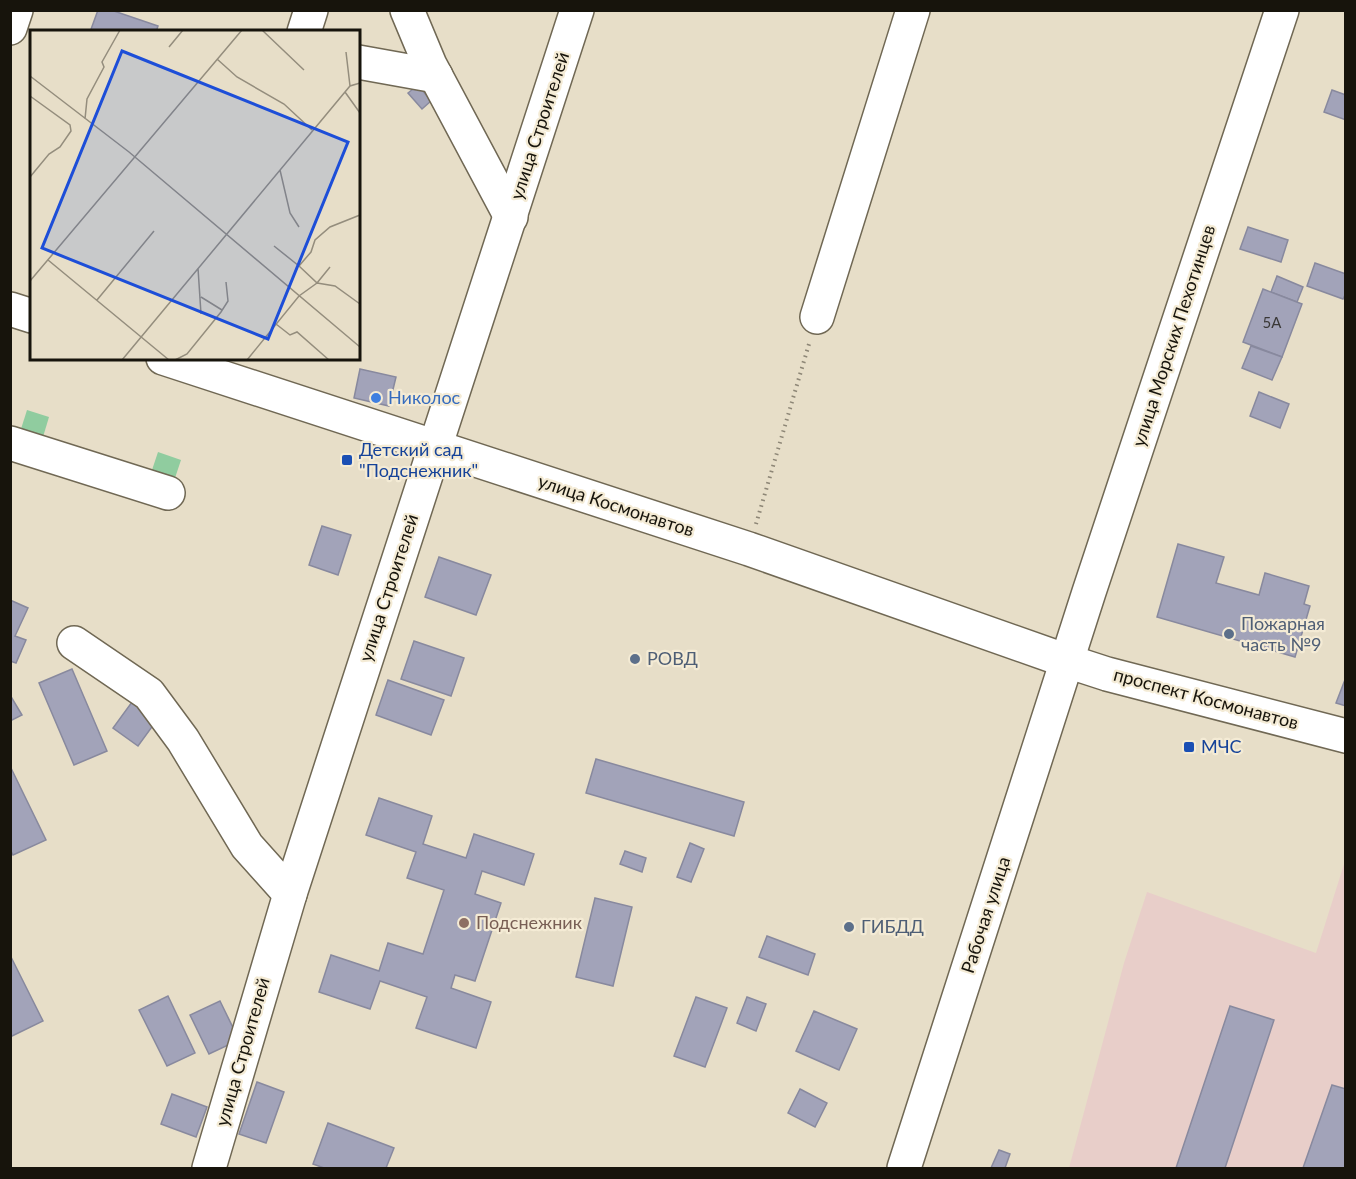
<svg xmlns="http://www.w3.org/2000/svg" width="1356" height="1179" font-family="Lato,sans-serif">
	<style>
		.industrial { fill: #e8cec9 }
		.green { fill: #90cc9f }
		.building { fill: #a2a3b9; stroke: #88899e; stroke-width: 1.5 }
		.lines { fill: none; stroke-linecap: round; stroke-linejoin: round }
		.minor-casing { stroke: #706854; stroke-width: 36 }
		.path { stroke: #8d8676; stroke-width: 4; stroke-dasharray: 1.5 4.5; stroke-linecap: butt }
		.minor { stroke: #fff; stroke-width: 33 }
		.shop-dot { fill: #3f7fe0; stroke: #f4ebd5; stroke-width: 2 }
		.transit-dot { fill: #1a4fb4; stroke: #f4ebd5; stroke-width: 2 }
		.service-dot { fill: #5c6f8a; stroke: #f4ebd5; stroke-width: 2 }
		.education-dot { fill: #8d6e63; stroke: #f4ebd5; stroke-width: 2 }
		.labels { text-anchor: middle; stroke-width: 4.5; stroke-linejoin: round; paint-order: stroke }
		.number-label { font-size: 15px; fill: #3a3837 }
		.street-label { font-size: 18px; fill: #17140c; stroke: #f4ebd5 }
		.shop-label { font-size: 18px; fill: #366cbe; stroke: #f4ebd5; text-anchor: start }
		.transit-label { font-size: 18px; fill: #164399; stroke: #f4ebd5; text-anchor: start }
		.service-label { font-size: 18px; fill: #4e5e75; stroke: #f4ebd5; text-anchor: start }
		.education-label { font-size: 18px; fill: #785e54; stroke: #f4ebd5; text-anchor: start }
		.inset-road { fill: none; stroke: #948d7d; stroke-width: 1.5 }
		.view { fill: #1d4ed8; fill-opacity: 0.15; stroke: #1d4ed8; stroke-width: 3 }
		.inset-edge { fill: none; stroke: #17140c; stroke-width: 3 }
	</style>
	<rect width="100%" height="100%" fill="#e7dec8"/>
	<!-- industrial -->
	<path class="industrial" d="M1345 861V1168H1069L1124 963 1147 892 1316 953Z"/>
	<!-- green -->
	<g class="green">
		<path d="M27 410 49 417 43 437 21 429Z"/>
		<path d="M158 452 181 460 174 481 151 473Z"/>
	</g>
	<!-- building -->
	<g class="building">
		<path d="M98 10H111L158 26 156 32H90Z"/>
		<path d="M418 85 431 101 422 109 408 93Z"/>
		<path d="M1332 90 1346 95V120L1324 112Z"/>
		<path d="M1248 227 1288 240 1281 262 1240 249Z"/>
		<path d="M1315 263 1346 274V293L1343 299 1307 286Z"/>
		<path d="M1277 276 1303 287 1297 302 1271 292Z"/>
		<path d="M1263 289 1302 304 1282 357 1243 342Z"/>
		<path d="M1251 346 1282 357 1272 380 1242 368Z"/>
		<path d="M360 369 396 377 389 406 354 398Z"/>
		<path d="M1259 392 1289 404 1280 428 1250 416Z"/>
		<path d="M322 526 351 535 338 575 309 565Z"/>
		<path d="M1178 544 1224 557 1216 583 1259 595 1265 573 1309 586 1304 604 1310 606 1295 657 1157 617Z"/>
		<path d="M439 557 491 575 476 615 425 597Z"/>
		<path d="M10 600 28 608 15 636 26 640 16 663 10 661Z"/>
		<path d="M414 641 464 658 451 696 401 679Z"/>
		<path d="M72 669 107 751 74 765 39 683Z"/>
		<path d="M1346 677V706L1336 703Z"/>
		<path d="M388 680 444 700 431 735 376 715Z"/>
		<path d="M10 695 22 715 10 721Z"/>
		<path d="M132 702 157 720 138 746 113 728Z"/>
		<path d="M596 759 744 802 734 836 586 793Z"/>
		<path d="M10 766 46 840 13 855 10 849Z"/>
		<path d="M379 798 432 816 423 844 466 858 474 834 534 854 524 885 482 871 475 894 501 903 475 981 455 975 451 988 491 1002 476 1048 416 1028 427 997 380 981 370 1009 319 992 331 955 379 971 388 943 423 954 444 890 407 878 416 852 366 835Z"/>
		<path d="M690 843 704 849 691 882 677 877Z"/>
		<path d="M625 851 646 858 642 872 620 864Z"/>
		<path d="M595 898 632 907 613 986 576 977Z"/>
		<path d="M767 936 815 954 808 975 759 957Z"/>
		<path d="M10 955 43 1021 10 1037Z"/>
		<path d="M168 996 195 1053 167 1066 139 1010Z"/>
		<path d="M696 997 727 1008 705 1067 674 1056Z"/>
		<path d="M747 997 766 1004 756 1031 737 1023Z"/>
		<path d="M220 1001 239 1040 209 1054 190 1015Z"/>
		<path d="M1230 1006 1274 1020 1225 1168H1176Z"/>
		<path d="M814 1011 857 1029 839 1070 796 1051Z"/>
		<path d="M257 1082 284 1092 266 1143 239 1134Z"/>
		<path d="M1332 1085 1346 1089V1168H1303Z"/>
		<path d="M800 1089 827 1103 815 1127 788 1113Z"/>
		<path d="M172 1094 207 1107 196 1137 161 1124Z"/>
		<path d="M328 1123 394 1148 386 1168H324L313 1164Z"/>
		<path d="M999 1150 1010 1154 1005 1168H991Z"/>
	</g>
	<g class="lines">
		<!-- minor casing -->
		<g class="minor-casing">
			<g id="minor">
				<path d="M407 10 430 65 511 217"/>
				<path d="M10 28 16 10"/>
				<path d="M304 32 311 10"/>
				<path d="M358 62 436 76"/>
				<path d="M10 309 32 316"/>
				<path d="M817 317 913 10"/>
				<path d="M163 358 749 549 1067 661 1107 674 1346 736"/>
				<path d="M10 443 168 493"/>
				<path d="M74 643 149 694 183 740 247 846 290 894"/>
				<path d="M209 1168 290 894 577 10"/>
				<path d="M904 1168 1089 592 1282 10"/>
			</g>
		</g>
		<!-- path -->
		<path class="path" d="M756 524 809 344"/>
		<!-- minor -->
		<use href="#minor" class="minor"/>
	</g>
	<!-- markers -->
	<circle class="shop-dot" cx="376" cy="398" r="6"/>
	<g class="transit-dot">
		<rect x="341" y="454" width="12" height="12" rx="3"/>
		<rect x="1183" y="741" width="12" height="12" rx="3"/>
	</g>
	<g class="service-dot">
		<circle cx="1229" cy="634" r="6"/>
		<circle cx="635" cy="659" r="6"/>
		<circle cx="849" cy="927" r="6"/>
	</g>
	<circle class="education-dot" cx="464" cy="923" r="6"/>
	<g class="labels">
		<!-- number labels -->
		<g class="number-label">
			<text x="1272" y="328">5А</text>
		</g>
		<!-- street labels -->
		<g class="street-label">
			<text transform="translate(540 126) rotate(-72)" y="6">улица Строителей</text>
			<text transform="translate(1174 336) rotate(-72)" y="6">улица Морских Пехотинцев</text>
			<text transform="translate(616 506) rotate(18)" y="6">улица Космонавтов</text>
			<text transform="translate(389 588) rotate(-72)" y="6">улица Строителей</text>
			<text transform="translate(1206 699) rotate(15)" y="6">проспект Космонавтов</text>
			<text transform="translate(986 915) rotate(-72)" y="6">Рабочая улица</text>
			<text transform="translate(243 1052) rotate(-74)" y="6">улица Строителей</text>
		</g>
		<!-- shop labels -->
		<g class="shop-label">
			<text x="388" y="404">Николос</text>
		</g>
		<!-- transit labels -->
		<g class="transit-label">
			<text x="359" y="456">Детский сад<tspan x="359" dy="21">"Подснежник"</tspan></text>
			<text x="1201" y="753">МЧС</text>
		</g>
		<!-- service labels -->
		<g class="service-label">
			<text x="1241" y="630">Пожарная<tspan x="1241" dy="21">часть №9</tspan></text>
			<text x="647" y="665">РОВД</text>
			<text x="861" y="933">ГИБДД</text>
		</g>
		<!-- education labels -->
		<g class="education-label">
			<text x="476" y="929">Подснежник</text>
		</g>
	</g>
	<!-- overview -->
	<g transform="translate(30 30)">
		<rect width="330" height="330" fill="#e7dec8"/>
		<path class="inset-road" d="M232 0 274 40M139 17 153 0M316 22 320 56M187 29 207 47 254 74 282 100M0 46 99 122 330 317M315 62 330 83M55 89 57 69 74 37 72 32 90 0M250 140 260 183 269 197M0 147 19 124 30 117 41 101 40 95 0 66M244 216 269 236M18 230 139 330M168 238 171 284M0 251 212 0M287 253 305 256 330 274M287 253 300 237M171 267 192 280M67 270 124 201M246 294 260 305 267 302 299 330M92 330 320 56 330 53M145 330 157 324 191 282 198 271 196 252M217 330 269 266 287 253 269 236 281 222 285 210 300 197 330 185"/>
		<path class="view" d="M92 21 318 112 238 309 12 218Z"/>
		<rect width="330" height="330" class="inset-edge"/>
	</g>
	<!-- border -->
	<rect width="1356" height="1179" fill="none" stroke="#17140c" stroke-width="24"/>
</svg>
